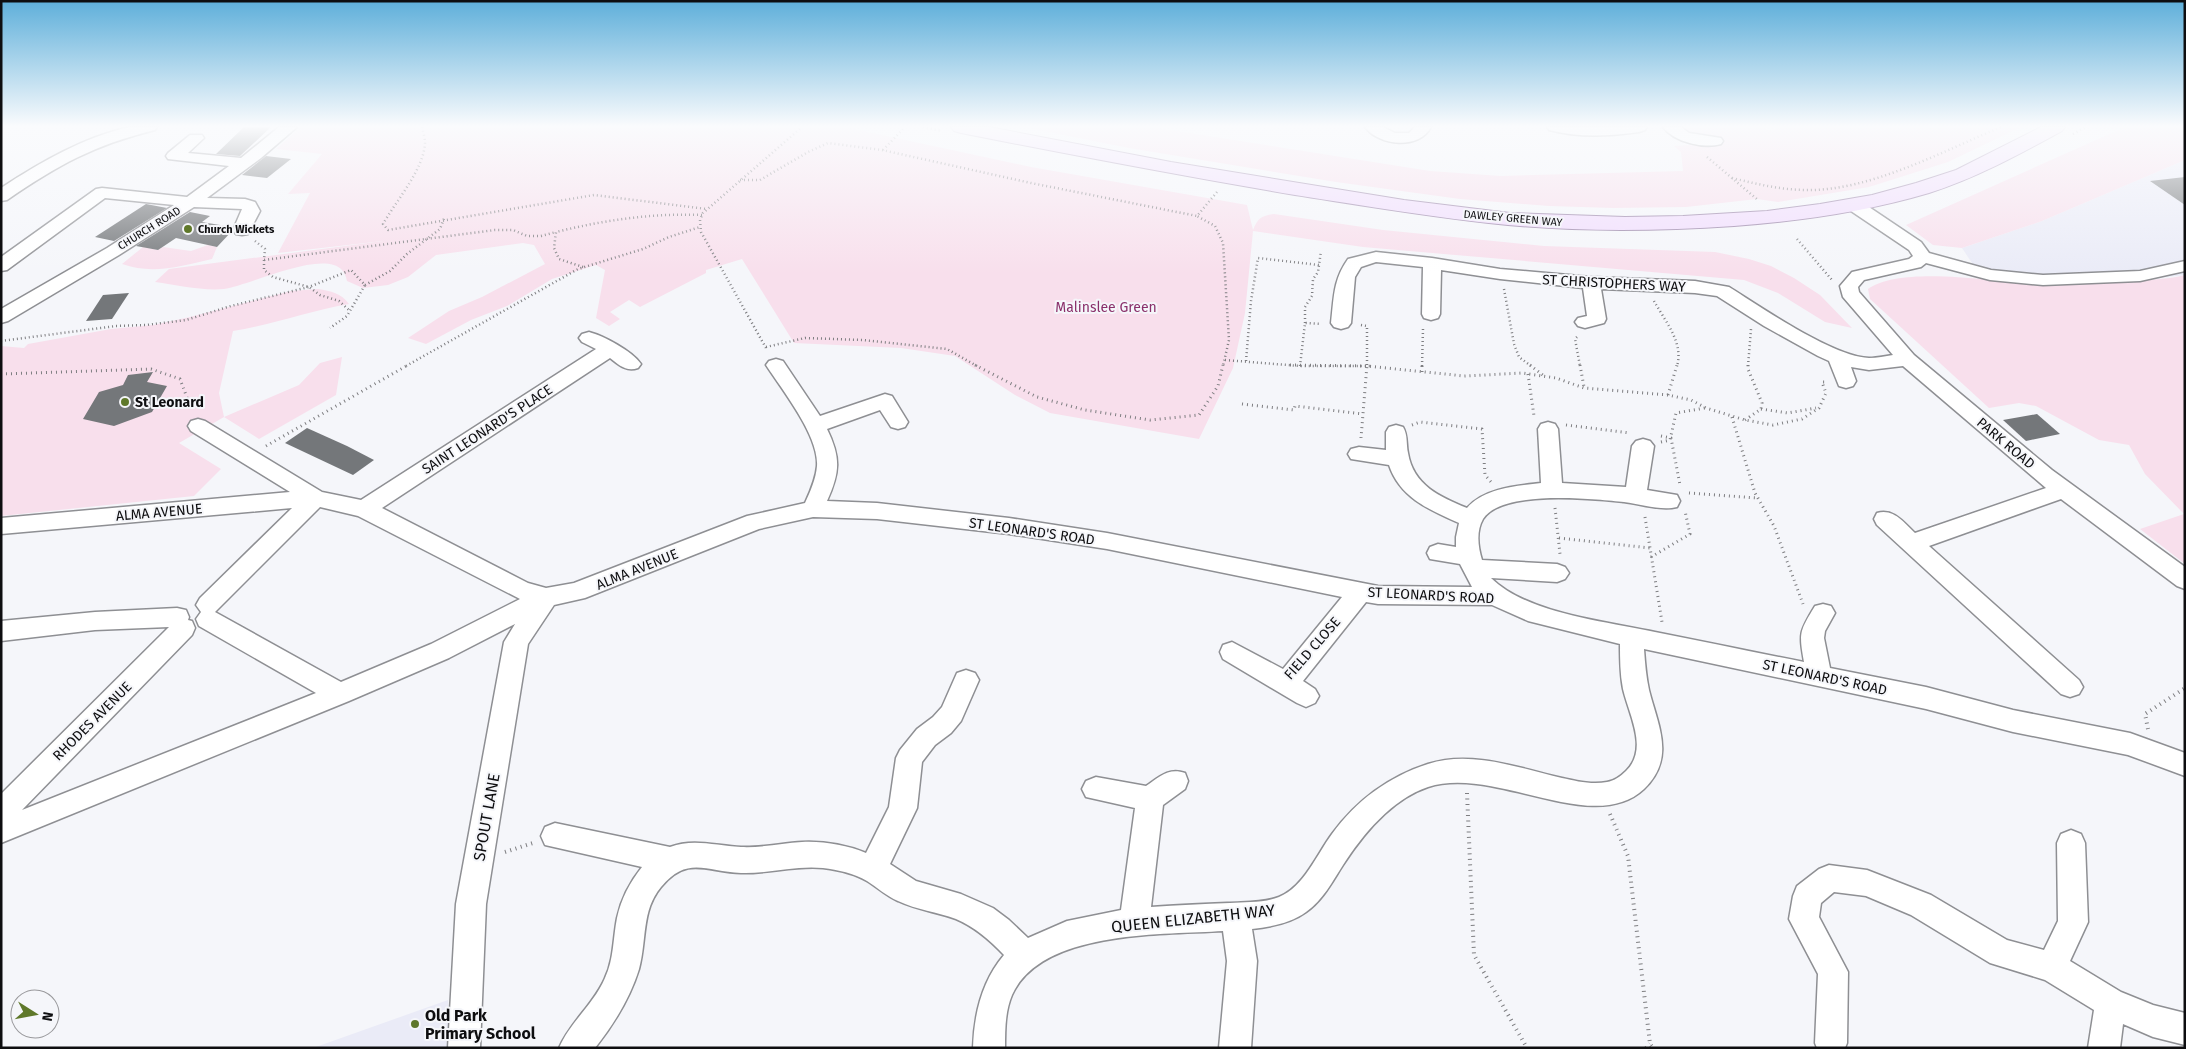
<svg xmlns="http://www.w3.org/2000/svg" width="2186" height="1049" font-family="'Fira Sans',sans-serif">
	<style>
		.built { fill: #eaebf7 }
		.green { fill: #f8dfec }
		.building { fill: #74777a }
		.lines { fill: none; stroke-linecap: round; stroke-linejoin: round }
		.minor-casing { stroke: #8e8f93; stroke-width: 3 }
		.major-casing { stroke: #9b86a9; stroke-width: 2 }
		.path-far2 { stroke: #7e7e81; stroke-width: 2.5; stroke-dasharray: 1 3; stroke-linecap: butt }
		.path-far1 { stroke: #7e7e81; stroke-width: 3; stroke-dasharray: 1 4; stroke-linecap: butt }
		.path { stroke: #7e7e81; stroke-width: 4; stroke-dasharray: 1 4.5; stroke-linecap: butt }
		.minor { fill: #fff; fill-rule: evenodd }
		.major { fill: #f1ddfd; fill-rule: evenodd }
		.poi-dot { fill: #5f782a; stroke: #f5f6fa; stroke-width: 2 }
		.labels { text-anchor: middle; stroke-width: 4; stroke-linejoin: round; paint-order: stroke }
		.far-street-label { font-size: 11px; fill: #0e0e10; stroke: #f5f6fa }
		.far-poi-label { font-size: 11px; font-weight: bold; fill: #0e0e10; stroke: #f5f6fa; text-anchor: start }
		.street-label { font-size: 14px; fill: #0e0e10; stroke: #f5f6fa }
		.park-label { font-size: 14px; fill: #8a306b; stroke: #f5f6fa }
		.poi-label { font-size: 14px; font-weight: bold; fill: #0e0e10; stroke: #f5f6fa; text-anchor: start }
		.near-street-label { font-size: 16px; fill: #0e0e10; stroke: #f5f6fa }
		.near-poi-label { font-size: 16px; font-weight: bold; fill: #0e0e10; stroke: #f5f6fa; text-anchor: start }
	</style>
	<rect width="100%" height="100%" fill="#f5f6fa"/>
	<!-- built -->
	<g class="built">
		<path d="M2185 160V275L2107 283 2045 285 1982 278 1962 248 2042 221Z"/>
		<path d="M448 1000 452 1048H313Z"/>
	</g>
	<!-- green -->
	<g class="green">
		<path d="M301 127H845L1031 167 1247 205 1253 230C1258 218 1261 216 1274 214L1383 230 1544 246 1715 252 1749 259 1771 266 1794 278 1820 295 1852 328 1825 322 1778 293 1744 280 1363 247 1253 231 1245 313 1233 368 1199 439 1050 413 1015 395 955 356 901 348 794 343 742 259 706 270V273L640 307 629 300 610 312 620 319 609 326 596 318 605 270 596 265 552 279 507 306 471 320 426 344 408 338 449 311 482 297 545 264 534 245 523 243 436 255 408 277 388 285 363 288 347 281C346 277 345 273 342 270 322 249 249 286 224 289 202 291 177 285 155 282L169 269 383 241 278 253 310 193 288 194 322 154 276 149Z"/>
		<path d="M1024 127H1151L1430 171 1501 176 1683 171 1681 152 1674 146 1704 144 1684 127H1759L1771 131 1778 127H2021L1948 162 1869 187 1778 202 1757 199 1686 207 1613 208 1549 206 1460 199 1336 182 1129 148Z"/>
		<path d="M2125 127H2185V160L2042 221 1962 248 1933 245 1906 225Z"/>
		<path d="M208 245 217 247 212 259C182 266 152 275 122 264L143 247 158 250 163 247 191 251Z"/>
		<path d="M2185 275V564L2140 529 2184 514 2145 474 2129 445 2099 440 2036 406 2019 403 1989 408 1870 299 1868 289C1903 264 2002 283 2044 285 2071 286 2098 283 2124 281 2144 280 2165 280 2185 275Z"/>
		<path d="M318 289C331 291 341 293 349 304 309 311 272 325 233 331L219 393 224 417 299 385 320 363 342 357 336 395 259 439 224 417 179 443 221 469 194 496 1 516V346L24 348 28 344 111 329 153 325 190 317 291 291Z"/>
	</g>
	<!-- building -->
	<g class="building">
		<path d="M244 127H271L240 156 216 154Z"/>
		<path d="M266 156 291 159 267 178 242 175Z"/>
		<path d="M2185 177V205L2150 181Z"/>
		<path d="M146 204 167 208 114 241 95 237Z"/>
		<path d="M190 212 210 216 202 222 232 227V231L217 247 176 238 158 250 136 246Z"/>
		<path d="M129 293 112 319 86 321 103 295Z"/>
		<path d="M153 372 147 382 167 386 152 412 114 426 83 419 99 392 123 385 128 375Z"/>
		<path d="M2037 414 2060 434 2026 441 2003 420Z"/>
		<path d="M307 428 347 446 374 460 353 475 285 443Z"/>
	</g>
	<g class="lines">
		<!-- minor casing -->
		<g class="minor-casing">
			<g id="minor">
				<path d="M129 127H157L155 130C94 145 58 165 7 200L1 201V188C41 162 82 138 129 127Z"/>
				<path d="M279 127H297L261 158 207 198 245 199 255 202 260 211 248 234 242 235 236 234 233 230 242 209 194 207 119 255 8 321 1 323V309L107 248 174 205 105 198 7 270 1 271V257L96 189 102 188 187 197 229 166 168 159 166 156 168 153 190 135H202L204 138 188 153 241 158Z"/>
				<path d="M1365 127H1383L1395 133H1409L1415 127H1431C1419 150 1379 146 1365 127Z"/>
				<path d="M1547 127H1647L1645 130 1639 132C1609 136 1580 138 1549 130Z"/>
				<path d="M1663 127H1681L1689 133 1721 138 1723 141 1721 144C1704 149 1674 142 1663 127Z"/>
				<path d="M1854 200 1860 201 1921 242 1929 253 1991 270 2043 275 2140 271 2185 261V271L2140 281 2043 285 1990 280 1926 263 1921 267 1864 280 1858 287 1859 292 1914 355 2052 470 2185 567V589L2177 586 2061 499 1929 546 2079 680 2083 687 2079 694 2070 697 2061 694 1877 525 1874 519 1877 513C1894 508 1904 523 1915 533L2046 488 1903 366 1869 370 1851 367 1856 381 1853 386 1846 388 1839 386 1829 361 1818 356 1764 326 1717 296 1695 293 1601 289 1606 319 1604 323 1585 328 1578 326 1575 322 1578 318 1587 316 1583 288 1500 279 1441 270 1440 314 1438 318 1431 320 1424 318 1422 314 1423 267 1376 262 1361 267 1355 277 1351 323 1348 327 1341 329 1334 327 1331 323C1334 298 1333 280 1348 259L1376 252 1432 258 1500 269 1591 277 1695 281 1729 287C1761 307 1833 357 1869 358 1877 358 1885 356 1893 355L1843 297 1840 286 1852 272 1909 259 1913 256 1909 250 1848 209 1846 205 1848 201Z"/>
				<path d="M589 332C604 336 632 351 641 364L638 368C626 372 619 365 610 358L382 508 528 583 546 588 574 583 747 516 805 503C810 492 816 479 817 466 819 436 783 391 766 365L769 361 776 359 783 361 820 416 885 394 892 396 908 422 905 427 898 429 891 427 880 410 827 429C841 458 840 472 827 501L877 503 1009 518 1107 533 1378 586 1472 587 1460 564 1430 559 1427 553 1430 547 1438 544 1456 547V537L1459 523C1430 510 1400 498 1389 465L1351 459 1348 454 1351 449 1359 447 1386 450V432L1389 427 1396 425 1403 427C1408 435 1406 444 1408 453 1413 485 1440 497 1467 508 1484 488 1517 486 1541 483L1538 429 1541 424 1548 422 1555 424 1558 429 1562 483 1626 487 1632 446 1636 441 1643 439 1650 441 1654 446 1647 490 1677 495 1680 501 1677 507C1661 511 1641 504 1624 502 1594 499 1502 489 1483 519 1476 531 1478 547 1482 560L1557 564 1565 567 1569 573 1565 579 1557 582 1491 578C1528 614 1605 621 1655 632 1705 642 1754 652 1804 662 1799 633 1799 632 1815 606L1823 604 1831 606 1835 613 1825 631 1824 638 1830 668 1926 687 2013 710 2130 733 2185 753V776L2128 755 2013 732 1926 709 1644 649C1645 663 1646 677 1649 690 1658 726 1676 758 1644 789 1593 837 1495 765 1428 787 1392 799 1363 834 1343 865 1332 882 1323 900 1306 912 1291 923 1271 927 1252 929L1257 961 1251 1048H1219L1227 961 1223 931C1163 935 1041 930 1012 995 1005 1011 1005 1031 1005 1048H973C974 1014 982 981 1004 955 990 940 975 927 956 919 937 912 917 910 898 901 886 896 877 887 867 881 854 873 838 870 823 868 796 865 768 874 741 873 706 872 688 855 661 887 641 911 647 940 639 969 630 998 614 1024 595 1048H559C570 1022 594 1004 605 978 614 959 613 938 617 918 621 899 630 882 642 867L545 845 541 836 545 827 555 823 670 847C694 838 716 846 741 847 762 848 782 843 802 842 824 841 846 845 866 853L889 807 896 758 900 750 917 729 933 717 942 707 957 673 966 670 975 673 979 680 961 721 951 733 935 745 922 762 917 808 890 864 916 881 961 894 993 908 1009 920 1028 938 1067 921 1121 910 1135 808 1086 797 1082 789 1086 781 1096 777 1146 786C1159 777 1169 767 1185 773L1188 781 1185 789 1163 805 1151 907C1177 905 1204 904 1230 903 1245 902 1264 903 1279 897 1304 887 1317 854 1332 834 1357 800 1388 777 1428 764 1471 750 1519 768 1562 778 1576 781 1592 785 1607 782 1614 781 1621 776 1626 771 1649 749 1629 715 1623 689 1620 674 1620 659 1620 644L1528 621 1492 605 1378 604 1366 602 1303 681 1315 689 1319 696 1315 703 1306 707 1297 703 1223 659 1220 652 1223 645 1232 642 1283 669 1342 597 1107 549 1009 534 877 519 813 517 759 529 585 598 554 605 528 644 486 904 480 1048H448L456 904 504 642 515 624 449 658 349 701 1 843V794L169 627 95 630 1 641V621L95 612 177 608 186 610 189 617 188 620 192 621 195 628 192 635 22 810 316 693 199 626 196 619 201 612 196 605 200 598 292 508 1 534V518L290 492 191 431 188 426 191 421 198 419 205 421 322 492 361 500 596 349 582 342 579 338 582 334ZM320 507 358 516 520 599 431 644 341 682 215 612Z"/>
				<path d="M2071 830 2081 834 2085 843 2088 922 2070 961 2121 992 2153 1005 2185 1013V1045L2153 1037 2123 1024 2120 1048H2088L2094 1010 2045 980 1990 963 1911 915 1866 896 1834 892 1821 903 1819 917 1848 972 1847 1043 1845 1048H1817L1815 1043 1818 974 1789 919 1793 896 1797 886 1819 869 1829 865 1867 870 1931 895 2007 940 2044 950 2058 921 2057 843 2061 834Z"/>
			</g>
		</g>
		<!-- major casing -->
		<g class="major-casing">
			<path id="major" d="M951 127H989L1171 162 1404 200 1510 213 1625 217 1683 216 1767 211 1820 204 1872 195 1916 183 1956 170 2041 127H2065L2062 131C2018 155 1976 178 1929 193 1865 212 1800 221 1734 226 1659 231 1583 232 1508 225 1436 218 1366 206 1295 195 1183 176 1072 155 961 133L954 131Z"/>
		</g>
		<!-- path-far2 -->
		<g class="path-far2">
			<path d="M422 127C423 132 425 138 425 143 424 169 396 201 383 224L388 230 594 195 707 209"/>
			<path d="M923 127 942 131"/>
			<path d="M2073 134 2086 127"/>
			<path d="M883 150 905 127"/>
			<path d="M1707 157 1758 200"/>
			<path d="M1732 178C1757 184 1781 190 1807 190 1870 191 1943 151 2001 127"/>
			<path d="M740 180H760L808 152 828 143 882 150 1031 183 1197 216"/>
			<path d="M1217 192 1197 216 1215 226 1223 243 1229 340 1223 366"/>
			<path d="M1797 239 1832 280"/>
			<path d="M255 241 265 249 264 260 495 230H513L527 236H541L556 232"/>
			<path d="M264 260V270L273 277 309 287 320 295 339 301 350 311"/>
			<path d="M583 267 559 259 554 248 556 232C605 220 652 213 702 215"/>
			<path d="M365 285 390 271 407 254 440 229 445 216"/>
			<path d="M1504 289 1514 344 1519 357 1531 366"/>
			<path d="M1654 301C1665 321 1684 343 1677 366"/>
			<path d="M1305 323V307L1312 296 1313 279 1318 272 1321 251"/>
			<path d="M1361 325 1367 326V366"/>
			<path d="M1577 337 1575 339 1580 366"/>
			<path d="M1 341 116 326 146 325 186 320 231 306 309 287 351 270 365 285 347 316 330 328"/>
			<path d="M766 347 805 338 863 340 947 349 977 366"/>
			<path d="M766 348 701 232 700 220 703 213 802 127"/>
			<path d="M1225 360 1300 366H1372"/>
			<path d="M1246 361 1251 301 1258 258 1319 265"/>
			<path d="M406 366 578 269 643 249 669 237 700 227"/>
			<path d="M1300 366 1305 323 1321 324"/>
			<path d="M1422 366 1423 329"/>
			<path d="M1748 366 1751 329"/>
		</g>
		<!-- path-far1 -->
		<g class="path-far1">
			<path d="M975 365 1037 397 1085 410 1150 420 1199 415 1218 386 1223 365"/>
			<path d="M1290 365 1367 366 1464 376 1522 373 1556 378 1584 388 1668 395 1691 400 1706 408 1745 420 1773 425 1802 419 1819 408 1826 393 1822 382H1825"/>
			<path d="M1530 365 1544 376"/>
			<path d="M1580 365 1584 387"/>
			<path d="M1422 372V365"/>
			<path d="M1 374 151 369 180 379 192 411"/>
			<path d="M1528 374 1534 416"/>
			<path d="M1668 395 1677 365"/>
			<path d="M1242 404 1294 410 1295 406 1363 414"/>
			<path d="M1761 409 1788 413 1816 408"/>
			<path d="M1732 417 1755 493 1774 526 1803 604"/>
			<path d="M1745 420 1761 409 1762 403 1748 369V365"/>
			<path d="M1412 425 1420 422 1482 429 1485 475 1491 482"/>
			<path d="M1566 425 1630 433"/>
			<path d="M1661 436 1671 438 1680 485"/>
			<path d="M1361 438 1367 365"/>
			<path d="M1661 442 1670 440 1676 413 1705 408"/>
			<path d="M266 446 408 365"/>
			<path d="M1689 493 1757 498"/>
			<path d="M1555 508 1560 554"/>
			<path d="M1645 517 1662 622"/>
			<path d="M1559 538 1650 548"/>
			<path d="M1651 557 1690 534 1685 511"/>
		</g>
		<!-- path -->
		<g class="path">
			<path d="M2148 729 2145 714 2185 688"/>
			<path d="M1467 793 1474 955 1527 1048"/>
			<path d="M1610 814 1628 856 1650 1044 1653 1048"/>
			<path d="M505 852 533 843"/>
			<path d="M1646 1048 1650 1044"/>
		</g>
		<!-- minor -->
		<use href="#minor" class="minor"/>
		<!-- major -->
		<use href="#major" class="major"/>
	</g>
	<!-- sky -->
	<linearGradient id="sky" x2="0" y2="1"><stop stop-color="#5eafda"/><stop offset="0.46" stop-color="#fafbfd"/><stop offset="1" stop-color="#fafbfd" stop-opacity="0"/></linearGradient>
	<rect width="2186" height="274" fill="url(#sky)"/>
	<!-- markers -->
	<g class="poi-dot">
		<circle cx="188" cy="229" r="5"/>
		<circle cx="125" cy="402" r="5"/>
		<circle cx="415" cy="1024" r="5"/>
	</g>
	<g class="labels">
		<!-- far-street labels -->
		<g class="far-street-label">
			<text transform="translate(1513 218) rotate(5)" y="4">DAWLEY GREEN WAY</text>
			<text transform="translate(149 228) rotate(-32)" y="4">CHURCH ROAD</text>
		</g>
		<!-- far-poi labels -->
		<g class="far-poi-label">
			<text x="198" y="233">Church Wickets</text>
		</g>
		<!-- street labels -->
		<g class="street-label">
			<text transform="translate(1614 283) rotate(3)" y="5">ST CHRISTOPHERS WAY</text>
			<text transform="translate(487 429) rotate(-33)" y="5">SAINT LEONARD'S PLACE</text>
			<text transform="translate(2006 443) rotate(40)" y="5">PARK ROAD</text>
			<text transform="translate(159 512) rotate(-5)" y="5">ALMA AVENUE</text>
			<text transform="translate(1032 531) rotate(8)" y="5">ST LEONARD'S ROAD</text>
			<text transform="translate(637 569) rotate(-22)" y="5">ALMA AVENUE</text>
			<text transform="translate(1431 595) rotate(3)" y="5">ST LEONARD'S ROAD</text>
			<text transform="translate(1312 648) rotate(-49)" y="5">FIELD CLOSE</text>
			<text transform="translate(1825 677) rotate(12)" y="5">ST LEONARD'S ROAD</text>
			<text transform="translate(92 721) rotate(-45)" y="5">RHODES AVENUE</text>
		</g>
		<!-- park labels -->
		<g class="park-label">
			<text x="1106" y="312">Malinslee Green</text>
		</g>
		<!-- poi labels -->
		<g class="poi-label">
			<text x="135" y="407">St Leonard</text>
		</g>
		<!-- near-street labels -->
		<g class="near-street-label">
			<text transform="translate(486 817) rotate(-80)" y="6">SPOUT LANE</text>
			<text transform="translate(1193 918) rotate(-6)" y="6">QUEEN ELIZABETH WAY</text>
		</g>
		<!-- near-poi labels -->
		<g class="near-poi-label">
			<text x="425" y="1021">Old Park<tspan x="425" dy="18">Primary School</tspan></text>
		</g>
	</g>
	<!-- border -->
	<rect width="2186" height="1049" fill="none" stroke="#0e0e10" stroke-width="5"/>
	<!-- north arrow -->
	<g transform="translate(35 1014) rotate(101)"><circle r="24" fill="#f5f6fa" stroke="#99999c"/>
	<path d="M0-4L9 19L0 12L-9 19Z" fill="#5f782a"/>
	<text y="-8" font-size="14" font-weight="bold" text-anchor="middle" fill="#0e0e10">N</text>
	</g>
</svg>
